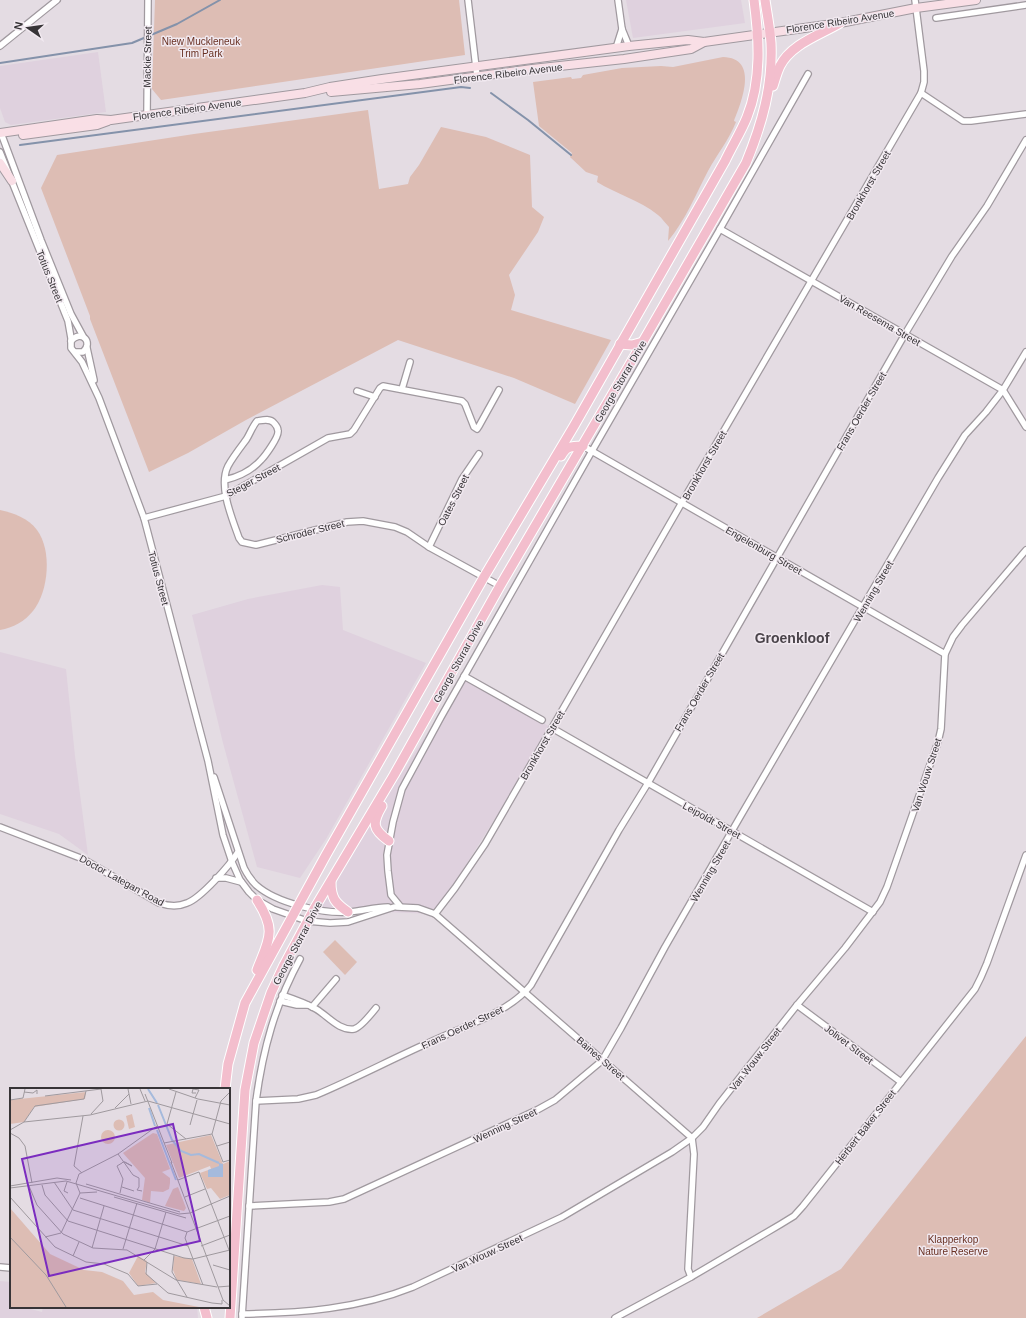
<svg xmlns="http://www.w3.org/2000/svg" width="1026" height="1318" font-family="Arial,sans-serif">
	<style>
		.built { fill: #dfd1de }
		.green { fill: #ddbdb4 }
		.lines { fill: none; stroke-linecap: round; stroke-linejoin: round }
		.stream { stroke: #8492aa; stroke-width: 2 }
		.street-casing { stroke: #a0999f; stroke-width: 8 }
		.secondary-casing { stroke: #a0999f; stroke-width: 10 }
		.primary-casing { stroke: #fff; stroke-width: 11 }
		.street { stroke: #fff; stroke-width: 5.5 }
		.secondary { stroke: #f9dfe6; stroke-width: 8 }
		.primary { stroke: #f3becd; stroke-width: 9 }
		.labels { text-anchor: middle; stroke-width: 3; stroke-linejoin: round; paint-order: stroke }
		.street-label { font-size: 10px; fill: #373437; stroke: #f1e9f0 }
		.park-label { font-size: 10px; fill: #693123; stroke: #f1e9f0 }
		.district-label { font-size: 14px; font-weight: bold; fill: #4a444a; stroke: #f1e9f0 }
		.inset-river { fill: none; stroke: #a5badc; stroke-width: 2 }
		.inset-road { fill: none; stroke: #9f999e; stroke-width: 1 }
		.view { fill: #7b2cbf; fill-opacity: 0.15; stroke: #7b2cbf; stroke-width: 2 }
		.inset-edge { fill: none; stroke: #373437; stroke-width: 2 }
	</style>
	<rect width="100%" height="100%" fill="#e4dce3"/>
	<!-- built -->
	<g class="built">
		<path d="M626 0H741L745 23 633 38Z"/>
		<path d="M98 52 106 112 11 125 5 122 0 108V66Z"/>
		<path d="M322 585 340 587 343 630 426 663 326 839 300 878 257 867 223 743 192 615 248 599Z"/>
		<path d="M0 652 66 669 75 756 88 855 59 834 0 814Z"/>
		<path d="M464 676 552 728 435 914 314 909Z"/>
		<path d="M0 1281 11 1282V1307H23L42 1312 43 1307H197L198 1318H0Z"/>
	</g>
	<!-- green -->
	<g class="green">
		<path d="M155 0H459L465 55 161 100 152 89Z"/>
		<path d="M723 57C759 58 742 101 734 121L736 122C729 140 717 154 708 171 696 194 685 221 668 241L669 227C665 223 662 218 658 215 640 200 616 194 597 182L598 176 586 172 570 157 572 153 539 126 533 82 571 77 572 79 581 78 583 75 622 68 661 66 673 67Z"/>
		<path d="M368 110 379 189 408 184 410 177 419 165 441 127 486 137 530 155 532 207 544 217 538 232 509 275 515 295 511 310 611 340 575 404 514 378 398 340 246 420 188 453 149 472 90 319V316L41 188 57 155 194 134Z"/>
		<path d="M0 510C14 513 28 518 37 530 52 550 49 591 33 611 25 621 13 628 0 630Z"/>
		<path d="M335 940 357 962 345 975 323 952Z"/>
		<path d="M1026 1036V1318H757L841 1269Z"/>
	</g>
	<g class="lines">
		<!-- stream -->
		<g class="stream">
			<path d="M0 63 132 43 177 24 220 0"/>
			<path d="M491 93 528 120 571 155"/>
			<path d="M20 145 461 87 470 88"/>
		</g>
		<!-- street casing -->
		<g class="street-casing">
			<g id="street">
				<path d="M468 0 477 76"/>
				<path d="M618 0 622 29 629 46"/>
				<path d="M936 18 1026 5"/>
				<path d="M0 46 57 0"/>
				<path d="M616 48 622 29"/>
				<path d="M921 93 963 121H971L1026 114"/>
				<path d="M147 114 148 0"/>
				<path d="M1 133 41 240 71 314 83 336"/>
				<path d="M0 152 68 321 71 338V348L82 362 99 398 144 518 208 761 223 835 232 862 240 880 249 892 257 900 273 909 307 921 330 923 348 922 394 907"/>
				<path d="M720 229 1003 390 1026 427"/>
				<path d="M71 341C81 329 94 342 83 352H75"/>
				<path d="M87 348 94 380"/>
				<path d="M402 389 410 362"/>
				<path d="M357 391 375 397"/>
				<path d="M583 446 945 654"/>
				<path d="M225 480C238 477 252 470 261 460 265 456 279 437 278 431 278 428 276 425 274 423 270 418 263 420 257 421 252 427 250 434 246 440 240 448 233 457 228 466 218 486 232 518 239 538L242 542 256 545 347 522 363 521 395 527 407 532 429 547 500 586"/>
				<path d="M144 518 226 496 328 438 350 434 354 430 380 388 383 386 462 401 465 404 474 427 477 429 479 426 499 390"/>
				<path d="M429 547 462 479 479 454"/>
				<path d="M464 676 542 720"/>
				<path d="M552 728 873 912"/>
				<path d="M214 777 244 868C247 874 251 880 256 885 276 903 323 914 349 912 362 911 375 907 388 907"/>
				<path d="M0 827 83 859 159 903C168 906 178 907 187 903 201 898 230 865 238 852"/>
				<path d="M216 878H226L241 882"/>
				<path d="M400 906 391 895 388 871 387 855 393 822 402 789 441 717 592 451 720 229 808 74"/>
				<path d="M397 907 418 908 435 914 692 1138 694 1154 688 1269 691 1277"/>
				<path d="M435 914 455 888 485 844 688 492 921 93 924 82V71L915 0"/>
				<path d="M282 995C294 999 306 1003 316 1009 328 1016 339 1031 354 1029 360 1028 372 1013 376 1008"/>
				<path d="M280 1001 297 1005H307"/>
				<path d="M797 1005 901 1082"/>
				<path d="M312 1007 336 979"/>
				<path d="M256 1101 298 1099 316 1095C354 1079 390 1060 428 1043 461 1027 508 1014 531 985L619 830 648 783 905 334 952 256 987 206 1026 140"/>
				<path d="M249 1206 329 1202 344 1199 537 1110 555 1100 598 1064 603 1059 621 1028 665 947 740 817 938 478 965 435 986 412 1003 390 1026 352"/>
				<path d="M0 1267 11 1268"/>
				<path d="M242 1314C301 1313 358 1309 413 1287L562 1217 672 1152 692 1138 703 1127 719 1104 797 1005 845 948 880 902 887 887 938 742 941 729 945 654 953 637 962 625 1026 550"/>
				<path d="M242 1317 256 1101C263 1049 275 1005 300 959"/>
				<path d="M615 1318 691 1277 781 1224 794 1216 803 1206 975 989 981 977 987 963 1026 855"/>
			</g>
		</g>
		<!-- secondary casing -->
		<g class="secondary-casing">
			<g id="secondary">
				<path d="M331 92 420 84 532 69 624 59 691 49 704 42"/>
				<path d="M0 133 97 119 111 120 305 93 330 87 382 79 629 46 688 40 704 42 840 23 916 8 976 0"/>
				<path d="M23 135 97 125 108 121"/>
				<path d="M0 163 12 181"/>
			</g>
		</g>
		<!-- primary casing -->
		<g class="primary-casing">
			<g id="primary">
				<path d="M773 86C775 80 777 72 780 66 791 44 820 35 840 23"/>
				<path d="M620 344 632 345 643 342"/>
				<path d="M561 456C567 445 571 447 583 446"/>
				<path d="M382 806C372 823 372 829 389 841"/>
				<path d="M331 882C331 898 335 903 348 912"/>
				<path d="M257 900C277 931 269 939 257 970"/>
				<path d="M225 1089 228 1064 245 1003 326 855 484 577 574 426 725 161C732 146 741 132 747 117 762 80 759 38 754 0"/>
				<path d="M204 1307 207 1318"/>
				<path d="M230 1318 245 1090 254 1043 271 993 284 965 314 909 394 775 500 586 630 364 746 163C762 124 773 86 771 43 770 29 767 14 765 0"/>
			</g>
		</g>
		<!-- street -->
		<use href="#street" class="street"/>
		<!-- secondary -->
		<use href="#secondary" class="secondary"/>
		<!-- primary -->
		<use href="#primary" class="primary"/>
	</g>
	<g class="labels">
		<!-- street labels -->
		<g class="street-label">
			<text transform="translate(840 21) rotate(-9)" y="4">Florence Ribeiro Avenue</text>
			<text transform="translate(147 57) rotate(-89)" y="4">Mackie Street</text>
			<text transform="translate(508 73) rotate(-7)" y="4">Florence Ribeiro Avenue</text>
			<text transform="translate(187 109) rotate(-8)" y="4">Florence Ribeiro Avenue</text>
			<text transform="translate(868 185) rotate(-60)" y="4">Bronkhorst Street</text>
			<text transform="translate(50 276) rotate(68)" y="4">Totius Street</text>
			<text transform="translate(880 320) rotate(30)" y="4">Van Reesema Street</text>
			<text transform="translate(620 381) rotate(-60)" y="4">George Storrar Drive</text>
			<text transform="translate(861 411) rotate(-60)" y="4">Frans Oerder Street</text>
			<text transform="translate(704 465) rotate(-60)" y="4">Bronkhorst Street</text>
			<text transform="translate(253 480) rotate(-28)" y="4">Steger Street</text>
			<text transform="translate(453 500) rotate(-63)" y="4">Oates Street</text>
			<text transform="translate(310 531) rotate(-14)" y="4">Schroder Street</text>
			<text transform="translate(764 550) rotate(30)" y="4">Engelenburg Street</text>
			<text transform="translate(159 578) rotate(75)" y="4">Totius Street</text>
			<text transform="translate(873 591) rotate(-60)" y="4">Wenning Street</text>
			<text transform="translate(458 661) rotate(-61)" y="4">George Storrar Drive</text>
			<text transform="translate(699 692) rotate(-60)" y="4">Frans Oerder Street</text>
			<text transform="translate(542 745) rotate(-60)" y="4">Bronkhorst Street</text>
			<text transform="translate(926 775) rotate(-72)" y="4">Van Wouw Street</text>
			<text transform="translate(712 820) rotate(29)" y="4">Leipoldt Street</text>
			<text transform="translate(710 871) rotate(-60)" y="4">Wenning Street</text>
			<text transform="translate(122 880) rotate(29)" y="4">Doctor Lategan Road</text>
			<text transform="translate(297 943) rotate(-62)" y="4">George Storrar Drive</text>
			<text transform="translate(462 1027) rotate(-25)" y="4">Frans Oerder Street</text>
			<text transform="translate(849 1044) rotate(37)" y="4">Jolivet Street</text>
			<text transform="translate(601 1058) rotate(41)" y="4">Baines Street</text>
			<text transform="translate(755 1059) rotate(-52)" y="4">Van Wouw Street</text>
			<text transform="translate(505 1125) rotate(-25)" y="4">Wenning Street</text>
			<text transform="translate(865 1127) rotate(-52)" y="4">Herbert Baker Street</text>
			<text transform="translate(487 1253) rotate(-25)" y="4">Van Wouw Street</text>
		</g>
		<!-- park labels -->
		<g class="park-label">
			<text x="201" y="45">Niew Muckleneuk<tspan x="201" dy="12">Trim Park</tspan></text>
			<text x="953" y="1243">Klapperkop<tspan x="953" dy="12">Nature Reserve</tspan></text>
		</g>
		<!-- district labels -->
		<g class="district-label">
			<text x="792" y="643">Groenkloof</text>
		</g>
	</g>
	<!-- overview -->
	<g transform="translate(10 1088)">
		<rect width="220" height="220" fill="#e4dce3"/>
		<path d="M76 4 75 11 24 19 14 34 0 36V12ZM122 26 125 39 119 41 116 28ZM103.5 37a5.5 5.5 0 1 1 11 0a5.5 5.5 0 1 1-11 0ZM91 49a7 7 0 1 1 14 0a7 7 0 1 1-14 0ZM143 45 147 46 160 81 152 84 160 90V95L159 101 153 104 141 103 140 115 132 112 135 90 113 65ZM201 47 213 76 220 73V107L210 111 201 100 197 101 190 85 201 81 200 78 169 90 156 57ZM168 99 176 120 174 123 155 118 163 101ZM0 120 40 166 74 182 92 184 113 193 124 207 143 204 153 212 189 219H0ZM128 168 137 173 135 184 146 195 128 198 119 185ZM164 168 182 171 191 196 167 192 163 182Z" fill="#ddbdb4"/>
		<path d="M209 75 213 76V89H198V82L209 78Z" fill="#a5badc"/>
		<path class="inset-river" d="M138 1 147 15M148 17 162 52 171 63 181 67 189 66 209 75M139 20 145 38M147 42 166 92"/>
		<path class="inset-road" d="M118 1 121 16M130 1 135 13M159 1 188 11 220 17M14 4 23 5 27 2V6M166 4 157 36 176 51M220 4 211 13 202 46 213 74 220 72M135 6 162 75M35 8 91 1 93 13 81 26M185 10 189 2 183 1 182 5H186M0 12 13 10 15 1M105 20 119 6M14 34 25 18 74 11 76 3M180 37 187 12M0 42 14 34 80 27 138 13 220 36M0 45 9 50 15 58 22 95M154 55 202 46M207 58 220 54M108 66 123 87 129 90V99L127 102 132 103M161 74 213 212 220 218M72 85 64 78 73 28M168 92 189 84 219 162M44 94 63 122 178 158M57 94 54 103 58 105M76 96 170 124M32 97 35 107 58 133 174 170 183 171 220 162M0 98 47 90 61 92M19 98 27 117 53 146 83 160 117 162 166 192 207 199M112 99 124 103M0 100 56 93 169 126 180 125 220 108M70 105 66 95 69 86 108 66 147 38M70 105 87 104M110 105 113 91 107 78 112 75 113 74H115L122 78 114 74M0 109 45 159 76 174 94 176 118 186 128 198 147 196M104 109 176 130M175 109 195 101M70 110 177 144 220 128M177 144 175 150 193 197M0 149 36 187 56 219M35 149 51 145 70 105M191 158 220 147M82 160 94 118M113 161 127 115M164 167 162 184 177 209M63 168 69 154M134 172 145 161 156 124M137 174 136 186 158 205 202 215 212 216V212M203 177 220 182M208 199 220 198"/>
		<path class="view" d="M163 36 190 153 39 188 12 71Z"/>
		<rect width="220" height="220" class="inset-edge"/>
	</g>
	<!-- north arrow -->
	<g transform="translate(28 28) rotate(283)" stroke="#f1e9f0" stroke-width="3" paint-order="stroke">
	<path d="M0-3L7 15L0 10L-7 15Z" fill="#373437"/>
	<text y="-6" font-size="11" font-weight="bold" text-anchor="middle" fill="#373437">N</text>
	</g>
</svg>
